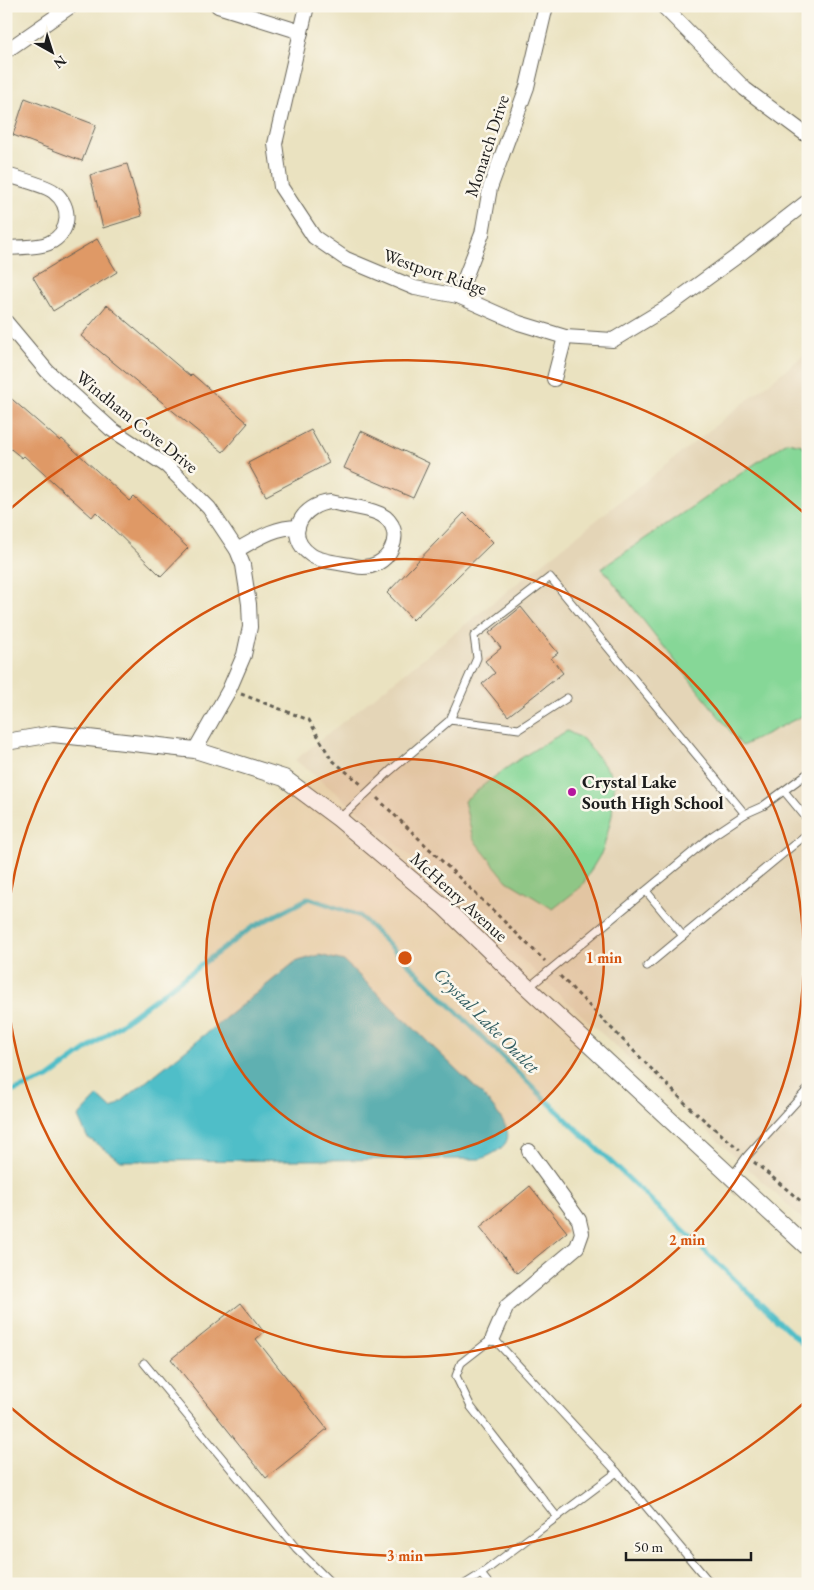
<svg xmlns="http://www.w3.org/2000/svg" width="814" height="1590" font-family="'EB Garamond',serif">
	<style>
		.built { fill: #e4d5b7 }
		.green { fill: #86d797; stroke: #517a5a }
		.water { fill: #50bec8; stroke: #366d72 }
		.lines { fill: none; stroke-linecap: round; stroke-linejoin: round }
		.stream { stroke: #50bec8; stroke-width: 5 }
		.building { fill: #df9966 }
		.service-casing { stroke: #646155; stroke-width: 9 }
		.minor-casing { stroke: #646155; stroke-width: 16 }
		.tertiary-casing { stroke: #646155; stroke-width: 18 }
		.path { stroke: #646155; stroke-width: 3; stroke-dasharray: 4 4; stroke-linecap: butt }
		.service { stroke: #fff; stroke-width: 7 }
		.minor { stroke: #fff; stroke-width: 14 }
		.tertiary { stroke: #fff; stroke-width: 16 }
		.ring { fill: none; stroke: #d4530e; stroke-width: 2.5 }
		.poi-dot { fill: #b5179e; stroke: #fbf7ec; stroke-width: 2 }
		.labels { text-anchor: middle; stroke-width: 5; stroke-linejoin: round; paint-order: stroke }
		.street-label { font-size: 18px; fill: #1c1c1c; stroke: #fbf7ec }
		.poi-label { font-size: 18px; font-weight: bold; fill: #1c1c1c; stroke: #fbf7ec; text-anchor: start }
		.water-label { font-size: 19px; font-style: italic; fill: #315d61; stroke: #fbf7ec }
		.centre { fill: #d4530e; stroke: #fbf7ec; stroke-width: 2.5 }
		.ring-label { font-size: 15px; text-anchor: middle; font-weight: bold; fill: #d4530e; stroke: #fbf7ec; stroke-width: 5; stroke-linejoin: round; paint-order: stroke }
	</style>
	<rect width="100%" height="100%" fill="#fbf7ec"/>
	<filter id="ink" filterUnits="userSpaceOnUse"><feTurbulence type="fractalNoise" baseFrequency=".02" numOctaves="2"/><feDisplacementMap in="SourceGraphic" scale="10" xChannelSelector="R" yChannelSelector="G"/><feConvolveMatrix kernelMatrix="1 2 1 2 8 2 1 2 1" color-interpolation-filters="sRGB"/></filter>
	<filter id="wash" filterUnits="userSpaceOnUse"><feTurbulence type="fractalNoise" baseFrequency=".0096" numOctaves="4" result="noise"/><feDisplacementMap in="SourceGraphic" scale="20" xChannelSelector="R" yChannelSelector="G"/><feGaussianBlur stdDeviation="1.12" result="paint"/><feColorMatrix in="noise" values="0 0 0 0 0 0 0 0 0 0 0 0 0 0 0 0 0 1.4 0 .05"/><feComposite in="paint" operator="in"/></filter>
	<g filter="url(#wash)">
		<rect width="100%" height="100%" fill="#eae2c0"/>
		<!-- built -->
		<path class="built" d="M808 352V1224L375 824 295 760Z"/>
		<!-- green -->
		<g class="green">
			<path d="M787 442 802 445 808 454V713L742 746 602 568Z"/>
			<path d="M567 731 583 739 615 779 612 815 603 850 581 887 553 909 507 881 473 839 464 801C496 774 529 751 567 731Z"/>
		</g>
		<!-- water -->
		<path class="water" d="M319 955 344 961 486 1098C507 1126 524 1142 481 1159L121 1161 87 1137 78 1117 98 1096 112 1109 295 962Z"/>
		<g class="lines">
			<!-- stream -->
			<path class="stream" d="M6 1094 48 1078 251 928 309 898 360 916 548 1102 808 1349"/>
		</g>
		<g id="blocks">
			<!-- building -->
			<g class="building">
				<path d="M25 98 96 125 82 161 13 135Z"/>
				<path d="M127 164 142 216 103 228 90 175Z"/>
				<path d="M97 239 117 272 53 311 33 277Z"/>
				<path d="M107 305 190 376 192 374 248 423 223 452 81 336Z"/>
				<path d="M6 394 60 441 62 439 130 501 134 497 188 548 161 576 96 512 92 517 24 456 22 458 6 445Z"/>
				<path d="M311 430 329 463 266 496 248 463Z"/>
				<path d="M361 431 429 463 413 498 344 468Z"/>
				<path d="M464 513 493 542 413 620 387 593Z"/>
				<path d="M521 607 558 653 551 658 563 673 508 716 482 684 495 673 485 661 501 648 489 633Z"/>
				<path d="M530 1186 567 1232 517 1273 480 1227Z"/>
				<path d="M241 1303 264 1332 256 1339 327 1429 266 1478 171 1359Z"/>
			</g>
		</g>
	</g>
	<g filter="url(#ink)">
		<use href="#blocks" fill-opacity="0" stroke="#646155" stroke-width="1"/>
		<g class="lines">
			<!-- service casing -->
			<g class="service-casing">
				<g id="service">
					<path d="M450 720 477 658 474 636 550 577 745 814"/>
					<path d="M784 791 808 820"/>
					<path d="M339 819 390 771 450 720 519 729 567 698"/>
					<path d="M646 891 683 936 808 833"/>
					<path d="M647 966 683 936"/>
					<path d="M528 988 712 836 745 814 763 806 808 773"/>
					<path d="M731 1178 747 1156 808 1089"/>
					<path d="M144 1363 296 1548 332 1584"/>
					<path d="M557 1517 471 1407 456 1376 461 1363 493 1338 617 1472"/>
					<path d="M465 1584 481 1574"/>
					<path d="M489 1584 481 1574 617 1472 711 1584"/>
				</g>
			</g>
			<!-- minor casing -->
			<g class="minor-casing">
				<g id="minor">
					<path d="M218 6 301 32"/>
					<path d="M307 6 275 144 281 187 314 237 346 259 415 288 458 296 519 323 565 337 613 340 666 308 736 257 808 201"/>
					<path d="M663 6 745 89 808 136"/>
					<path d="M6 51 71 6"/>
					<path d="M6 175C17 178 47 186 54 192 72 206 71 233 49 243 38 248 19 247 6 248"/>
					<path d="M458 296 482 234 490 188 527 87 546 6"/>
					<path d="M6 322 47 371 111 429 167 466 209 508 237 550 243 565 249 604 250 627 244 655 229 690 195 750"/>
					<path d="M554 379 565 337"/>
					<path d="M331 502C346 506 366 507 380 514 410 529 389 574 355 566 342 563 321 562 311 555 283 536 302 504 331 502Z"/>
					<path d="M237 550C257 539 274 527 298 527"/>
					<path d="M493 1338 507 1306 577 1247 582 1233 579 1220 529 1151"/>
				</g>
			</g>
			<!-- tertiary casing -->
			<g class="tertiary-casing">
				<path id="tertiary" d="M6 742 53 734 195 750 284 778 339 819 443 906 528 988 808 1248"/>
			</g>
			<!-- path -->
			<g class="path">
				<path d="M241 694 309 720 331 759 361 784"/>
				<path d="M377 798 545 961"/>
				<path d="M560 976 690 1108 740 1150"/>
				<path d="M754 1162 808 1207"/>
			</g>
			<!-- service -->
			<use href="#service" class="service"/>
			<!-- minor -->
			<use href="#minor" class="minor"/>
			<!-- tertiary -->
			<use href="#tertiary" class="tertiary"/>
		</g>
	</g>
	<!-- distance rings -->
	<circle cx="405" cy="958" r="199" fill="#d4530e" fill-opacity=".12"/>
	<g class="ring">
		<circle cx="405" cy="958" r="199"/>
		<path d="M6 941A399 399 0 1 1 6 975"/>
		<path d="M805 1402A598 598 0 0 1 9 1406M9 510A598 598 0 0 1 805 514"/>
	</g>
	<!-- markers -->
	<circle class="poi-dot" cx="572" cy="792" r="5"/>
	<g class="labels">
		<!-- street labels -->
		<g class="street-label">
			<text transform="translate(487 146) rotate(-72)" y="6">Monarch Drive</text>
			<text transform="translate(435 272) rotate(19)" y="6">Westport Ridge</text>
			<text transform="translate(137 422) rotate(39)" y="6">Windham Cove Drive</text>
			<text transform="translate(459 897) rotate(42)" y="6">McHenry Avenue</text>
		</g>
		<!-- poi labels -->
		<g class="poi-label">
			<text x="582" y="788">Crystal Lake<tspan x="582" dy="21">South High School</tspan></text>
		</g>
		<!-- water labels -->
		<g class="water-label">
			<text transform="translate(487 1020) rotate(45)" y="7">Crystal Lake Outlet</text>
		</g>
	</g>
	<circle cx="405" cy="958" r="8" class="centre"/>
	<g class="ring-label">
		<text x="604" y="963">1 min</text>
		<text x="687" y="1245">2 min</text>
		<text x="405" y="1561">3 min</text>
	</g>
	<!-- margin -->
	<rect width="814" height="1590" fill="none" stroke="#fbf7ec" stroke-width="25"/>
	<!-- north arrow -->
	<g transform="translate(52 52) rotate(141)" stroke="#fbf7ec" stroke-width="4" paint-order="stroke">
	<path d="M0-4L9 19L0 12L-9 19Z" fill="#1c1c1c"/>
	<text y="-8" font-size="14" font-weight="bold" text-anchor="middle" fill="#1c1c1c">N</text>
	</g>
	<!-- scale -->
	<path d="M626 1552v8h125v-8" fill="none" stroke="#1c1c1c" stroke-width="2.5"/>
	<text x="634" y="1552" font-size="15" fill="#1c1c1c" stroke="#fbf7ec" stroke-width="4" paint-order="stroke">50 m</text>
</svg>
